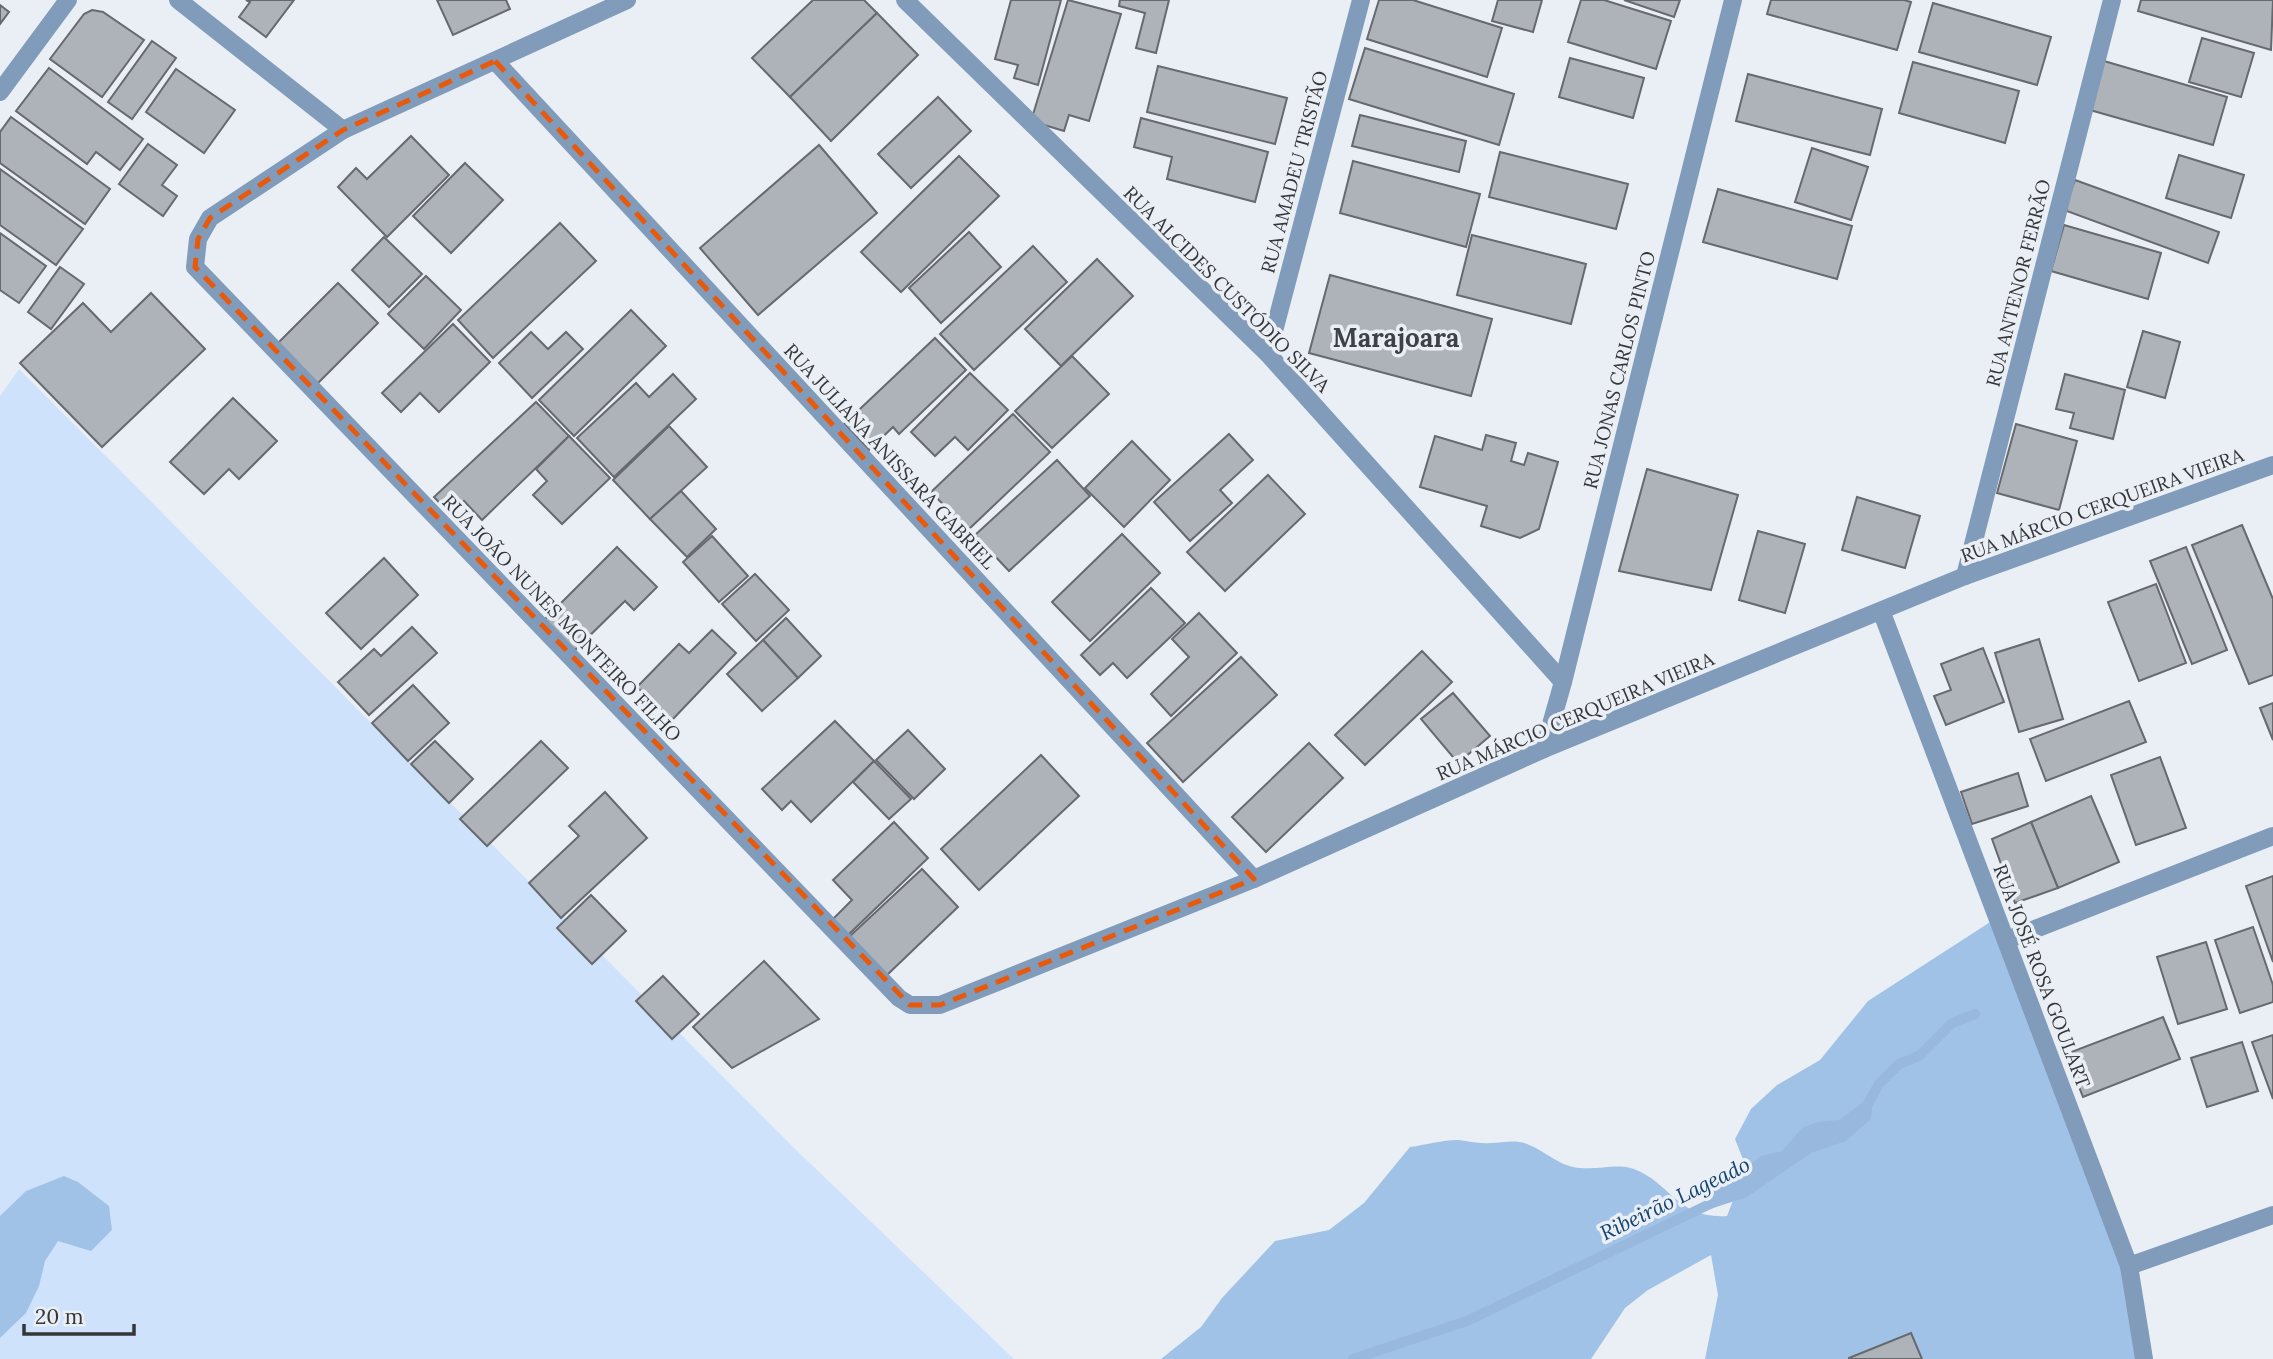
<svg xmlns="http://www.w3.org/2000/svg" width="2273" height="1359" font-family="Lora,serif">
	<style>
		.green { fill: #cee3fb }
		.forest { fill: #a1c2e7 }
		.water { fill: #98b8dd }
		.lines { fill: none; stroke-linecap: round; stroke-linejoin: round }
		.stream { stroke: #98b8dd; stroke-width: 10 }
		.building { fill: #aeb3b9; stroke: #666a6f; stroke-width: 2 }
		.minor { stroke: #819cbb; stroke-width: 18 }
		.marked { fill: none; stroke: #e8590c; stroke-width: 5; stroke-dasharray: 14 9; stroke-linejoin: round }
		.labels { text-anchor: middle; stroke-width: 7; stroke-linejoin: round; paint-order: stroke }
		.street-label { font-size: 19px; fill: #343639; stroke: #eaeff5 }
		.water-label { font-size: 21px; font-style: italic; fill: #134270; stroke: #eaeff5 }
		.district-label { font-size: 26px; font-weight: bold; fill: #3e4246; stroke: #eaeff5 }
	</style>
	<rect width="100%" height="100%" fill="#eaeff5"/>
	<!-- green -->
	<path class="green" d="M19 369 790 1144 1014 1359H0V396Z"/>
	<!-- forest -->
	<g class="forest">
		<path d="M1998 917 2129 1266 2140 1359H1705L1718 1295 1711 1255 1648 1290 1625 1308 1591 1359H1161L1201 1327 1222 1298 1275 1241 1329 1230 1364 1203 1410 1147C1425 1145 1442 1140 1458 1140 1468 1141 1479 1144 1490 1143 1503 1143 1514 1139 1527 1144 1546 1151 1559 1167 1581 1168 1599 1170 1616 1163 1634 1169 1671 1183 1677 1219 1727 1216L1746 1167 1735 1139 1751 1109 1777 1085 1820 1060 1868 1001Z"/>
		<path d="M64 1176 78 1182 109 1206 112 1230 91 1251 58 1241 45 1261 39 1286 26 1313 0 1338V1216L26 1191Z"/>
	</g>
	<!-- water -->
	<path class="water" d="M1873 1095 1871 1119 1846 1141 1811 1153 1747 1197 1704 1211V1195L1709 1187 1735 1177 1761 1156 1782 1151 1802 1128 1817 1122 1839 1120Z"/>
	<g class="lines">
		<!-- stream -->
		<g class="stream">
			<path d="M1866 1107 1879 1084 1899 1064 1919 1056 1952 1023 1975 1014"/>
			<path d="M1353 1359 1467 1321 1714 1202"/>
		</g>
	</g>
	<!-- building -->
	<g class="building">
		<path d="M246 0H294L266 37 239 17 250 2Z"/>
		<path d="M437 0H506L510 9 453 35Z"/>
		<path d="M813 0H864L877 13 790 97 752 58Z"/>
		<path d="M1011 0H1061L1038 85 1014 78 1018 65 995 59Z"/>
		<path d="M1068 0 1121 14 1089 121 1069 115 1064 131 1031 121Z"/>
		<path d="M1120 0H1169L1156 53 1136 48 1145 13 1119 6Z"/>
		<path d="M1379 0H1413L1502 28 1487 77 1367 39Z"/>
		<path d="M1498 0H1542L1533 32 1492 21Z"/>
		<path d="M1581 0H1604L1671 21 1656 69 1568 42Z"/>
		<path d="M1624 0H1680L1674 17Z"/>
		<path d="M1771 0H1904L1911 2 1897 50 1767 14Z"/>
		<path d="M2141 0H2273L2271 50 2138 11Z"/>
		<path d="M1933 3 2051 37 2037 85 1919 52Z"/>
		<path d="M0 5 9 12 0 24Z"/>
		<path d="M92 10 103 12 144 40 102 97 50 59 84 14Z"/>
		<path d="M877 13 918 55 831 141 790 97Z"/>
		<path d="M2202 38 2254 53 2241 97 2189 82Z"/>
		<path d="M152 41 176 58 132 119 108 102Z"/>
		<path d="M1365 48 1514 94 1499 145 1349 99Z"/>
		<path d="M1570 58 1644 78 1633 118 1559 97Z"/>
		<path d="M2104 61 2227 97 2213 145 2090 110Z"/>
		<path d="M1913 62 2019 91 2005 143 1899 113Z"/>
		<path d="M1158 66 1287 98 1275 144 1147 112Z"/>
		<path d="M49 68 143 139 120 170 96 152 87 164 16 111Z"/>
		<path d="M176 69 235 110 204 153 146 112Z"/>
		<path d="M1748 74 1882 109 1870 155 1736 121Z"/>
		<path d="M938 97 971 131 911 188 878 154Z"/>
		<path d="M1360 115 1466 141 1459 172 1352 146Z"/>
		<path d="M11 117 110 189 85 224 0 163V132Z"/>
		<path d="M1141 118 1268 152 1255 202 1167 179 1172 157 1134 147Z"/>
		<path d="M411 136 449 175 387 237 338 187 356 168 367 179Z"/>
		<path d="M148 144 177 165 162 185 177 196 163 216 119 184Z"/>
		<path d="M819 145 877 213 758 315 700 248Z"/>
		<path d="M1812 148 1868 167 1851 220 1795 202Z"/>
		<path d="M1500 152 1628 184 1616 229 1489 197Z"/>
		<path d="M2179 155 2244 175 2231 218 2166 198Z"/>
		<path d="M959 156 999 196 901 292 861 252Z"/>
		<path d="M1353 161 1480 194 1466 247 1340 213Z"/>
		<path d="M465 163 503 200 451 253 413 216Z"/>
		<path d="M0 169 83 229 56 265 0 225Z"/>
		<path d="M2075 180 2219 232 2208 263 2064 210Z"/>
		<path d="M1718 189 1852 226 1837 279 1703 242Z"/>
		<path d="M560 223 596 261 493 358 458 320Z"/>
		<path d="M2064 225 2161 253 2148 299 2051 271Z"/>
		<path d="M969 232 1001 267 941 323 909 288Z"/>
		<path d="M0 233 46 266 19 303 0 290Z"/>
		<path d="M1472 235 1586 264 1571 324 1457 295Z"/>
		<path d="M384 237 422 274 389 307 352 270Z"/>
		<path d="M1033 246 1067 282 974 370 940 334Z"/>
		<path d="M1097 259 1133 296 1061 366 1025 329Z"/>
		<path d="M60 267 84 284 51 329 28 312Z"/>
		<path d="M1330 275 1492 319 1471 396 1309 353Z"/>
		<path d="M426 276 461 310 424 349 388 314Z"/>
		<path d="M338 283 378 323 315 386 275 346Z"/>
		<path d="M151 293 205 349 102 447 20 363 83 303 111 332Z"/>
		<path d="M631 310 666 346 574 436 539 400Z"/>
		<path d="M453 324 490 362 439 412 420 393 401 412 382 393Z"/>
		<path d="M2143 331 2180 342 2165 398 2127 387Z"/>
		<path d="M531 332 548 349 566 332 583 349 532 398 499 363Z"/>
		<path d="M935 338 966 370 899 434 893 427 869 450 844 424Z"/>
		<path d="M1072 356 1109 394 1052 448 1015 411Z"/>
		<path d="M970 373 1008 410 968 450 955 437 935 456 911 432Z"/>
		<path d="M673 374 696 399 614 477 577 438 636 383 649 397Z"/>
		<path d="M2065 374 2125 390 2113 439 2070 428 2074 413 2056 409Z"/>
		<path d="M233 398 277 441 239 479 229 469 204 494 170 462Z"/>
		<path d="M536 402 569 436 482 520 464 501 450 514 434 497Z"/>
		<path d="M1013 414 1050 452 968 530 931 492Z"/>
		<path d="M2016 424 2077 441 2059 510 1997 493Z"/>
		<path d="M669 426 707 467 650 519 613 480Z"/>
		<path d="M1229 434 1253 460 1220 490 1232 503 1190 541 1154 502Z"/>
		<path d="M1486 435 1516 443 1511 461 1524 465 1528 453 1558 462 1539 529 1520 538 1481 526 1487 506 1420 487 1435 436 1482 450Z"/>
		<path d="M569 436 610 478 562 524 533 495 547 481 536 469Z"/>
		<path d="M1132 441 1170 480 1124 527 1085 488Z"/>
		<path d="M1057 460 1090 496 1009 571 975 535Z"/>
		<path d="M1647 469 1738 495 1711 590 1619 571Z"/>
		<path d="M1268 475 1305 514 1225 591 1187 552Z"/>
		<path d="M681 491 716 529 687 557 650 519Z"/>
		<path d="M1857 497 1920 516 1905 568 1842 550Z"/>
		<path d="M2242 525 2273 599V675L2249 684 2192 545Z"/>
		<path d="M1758 531 1805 544 1785 613 1739 600Z"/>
		<path d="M1122 534 1160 573 1090 641 1052 602Z"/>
		<path d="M712 536 748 576 719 602 683 562Z"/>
		<path d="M617 547 657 587 634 610 625 601 572 653 542 622Z"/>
		<path d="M2186 547 2227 650 2192 664 2150 561Z"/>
		<path d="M384 558 418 595 361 649 326 613Z"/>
		<path d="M755 574 789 610 756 641 722 604Z"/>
		<path d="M2156 584 2186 663 2139 681 2108 602Z"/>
		<path d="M1151 588 1185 623 1127 678 1113 663 1100 675 1081 655Z"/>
		<path d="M1199 613 1237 653 1171 716 1151 694 1189 657 1172 639Z"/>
		<path d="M786 618 821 656 798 678 763 640Z"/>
		<path d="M412 627 437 653 369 715 338 682 374 649 381 656Z"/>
		<path d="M712 630 736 653 672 720 637 687 679 644 689 653Z"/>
		<path d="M2039 639 2063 719 2019 732 1995 653Z"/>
		<path d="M763 640 798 678 762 711 727 674Z"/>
		<path d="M1983 648 2004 702 1946 725 1934 696 1951 690 1941 664Z"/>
		<path d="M1422 651 1452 682 1365 765 1335 735Z"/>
		<path d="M1241 657 1277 695 1183 782 1147 743Z"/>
		<path d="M413 685 449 723 408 761 372 723Z"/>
		<path d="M1453 693 1490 736 1458 763 1421 719Z"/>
		<path d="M2129 701 2146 742 2046 781 2030 739Z"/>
		<path d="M2273 703V740L2260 708Z"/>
		<path d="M835 721 874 761 811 822 791 801 782 810 762 789Z"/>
		<path d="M908 730 945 769 914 799 876 760Z"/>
		<path d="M435 741 473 779 449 803 411 764Z"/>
		<path d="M541 741 568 768 487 846 460 819Z"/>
		<path d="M1309 743 1343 778 1266 852 1232 817Z"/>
		<path d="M1041 755 1079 796 979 890 941 849Z"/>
		<path d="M2160 757 2186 828 2136 845 2111 775Z"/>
		<path d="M874 761 911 799 889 819 853 782Z"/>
		<path d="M2018 773 2028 806 1972 824 1961 792Z"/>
		<path d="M605 792 647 838 561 918 529 883 579 836 569 826Z"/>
		<path d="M2091 796 2119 862 2058 888 2031 822Z"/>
		<path d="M894 822 928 858 847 936 832 920 852 900 833 880Z"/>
		<path d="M2031 822 2058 888 2015 903 1992 839Z"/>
		<path d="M922 869 958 907 887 975 850 936Z"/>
		<path d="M2273 876V962L2246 886Z"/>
		<path d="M591 895 626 931 592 964 557 928Z"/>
		<path d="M2253 927 2273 985V1002L2240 1013 2215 940Z"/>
		<path d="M2206 942 2227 1009 2178 1024 2157 957Z"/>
		<path d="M764 961 819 1019 732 1068 693 1027Z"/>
		<path d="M663 976 699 1014 672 1039 636 1001Z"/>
		<path d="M2163 1017 2180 1059 2083 1097 2066 1054Z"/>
		<path d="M2273 1035V1099L2252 1042Z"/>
		<path d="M2242 1042 2258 1091 2207 1107 2191 1058Z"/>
		<path d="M1911 1333 1922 1359H1849V1358Z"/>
	</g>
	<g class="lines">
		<!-- minor -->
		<g class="minor">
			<path d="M178 0 343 130"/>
			<path d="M627 0 343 130 210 218 198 239 195 267 899 998 910 1005H940L1254 879 1544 749 1965 576 2273 465"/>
			<path d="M905 0 1268 354 1563 682"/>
			<path d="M495 61 1254 879"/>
			<path d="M0 92 68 0"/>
			<path d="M1268 354 1361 0"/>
			<path d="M1965 576 2112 0"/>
			<path d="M1882 613 2129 1266 2144 1359"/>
			<path d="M1544 749 1563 682 1733 0"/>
			<path d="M2007 940 2273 836"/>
			<path d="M2129 1266 2273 1215"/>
		</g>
	</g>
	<!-- marked area -->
	<path class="marked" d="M495 61 1254 879 940 1005H910L195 267 198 239 210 218 343 130Z"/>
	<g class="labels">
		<!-- street labels -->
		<g class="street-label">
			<text transform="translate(1294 172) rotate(-75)" y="7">RUA AMADEU TRISTÃO</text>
			<text transform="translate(2018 283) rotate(-76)" y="7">RUA ANTENOR FERRÃO</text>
			<text transform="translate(1227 289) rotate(45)" y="7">RUA ALCIDES CUSTÓDIO SILVA</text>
			<text transform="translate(1619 370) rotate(-76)" y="7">RUA JONAS CARLOS PINTO</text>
			<text transform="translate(890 456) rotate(47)" y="7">RUA JULIANA ANISSARA GABRIEL</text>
			<text transform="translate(2102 505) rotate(-20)" y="7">RUA MÁRCIO CERQUEIRA VIEIRA</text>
			<text transform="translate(562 618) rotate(46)" y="7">RUA JOÃO NUNES MONTEIRO FILHO</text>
			<text transform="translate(1575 716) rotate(-23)" y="7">RUA MÁRCIO CERQUEIRA VIEIRA</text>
			<text transform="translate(2042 976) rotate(69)" y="7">RUA JOSÉ ROSA GOULART</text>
		</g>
		<!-- water labels -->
		<g class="water-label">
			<text transform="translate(1675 1199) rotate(-26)" y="7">Ribeirão Lageado</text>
		</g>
		<!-- district labels -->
		<g class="district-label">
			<text x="1396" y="347">Marajoara</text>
		</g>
	</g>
	<!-- scale -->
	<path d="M24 1324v10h110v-10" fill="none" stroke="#343639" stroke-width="3.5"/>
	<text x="35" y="1324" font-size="21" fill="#343639" stroke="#eaeff5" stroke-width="5" paint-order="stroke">20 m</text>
</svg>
